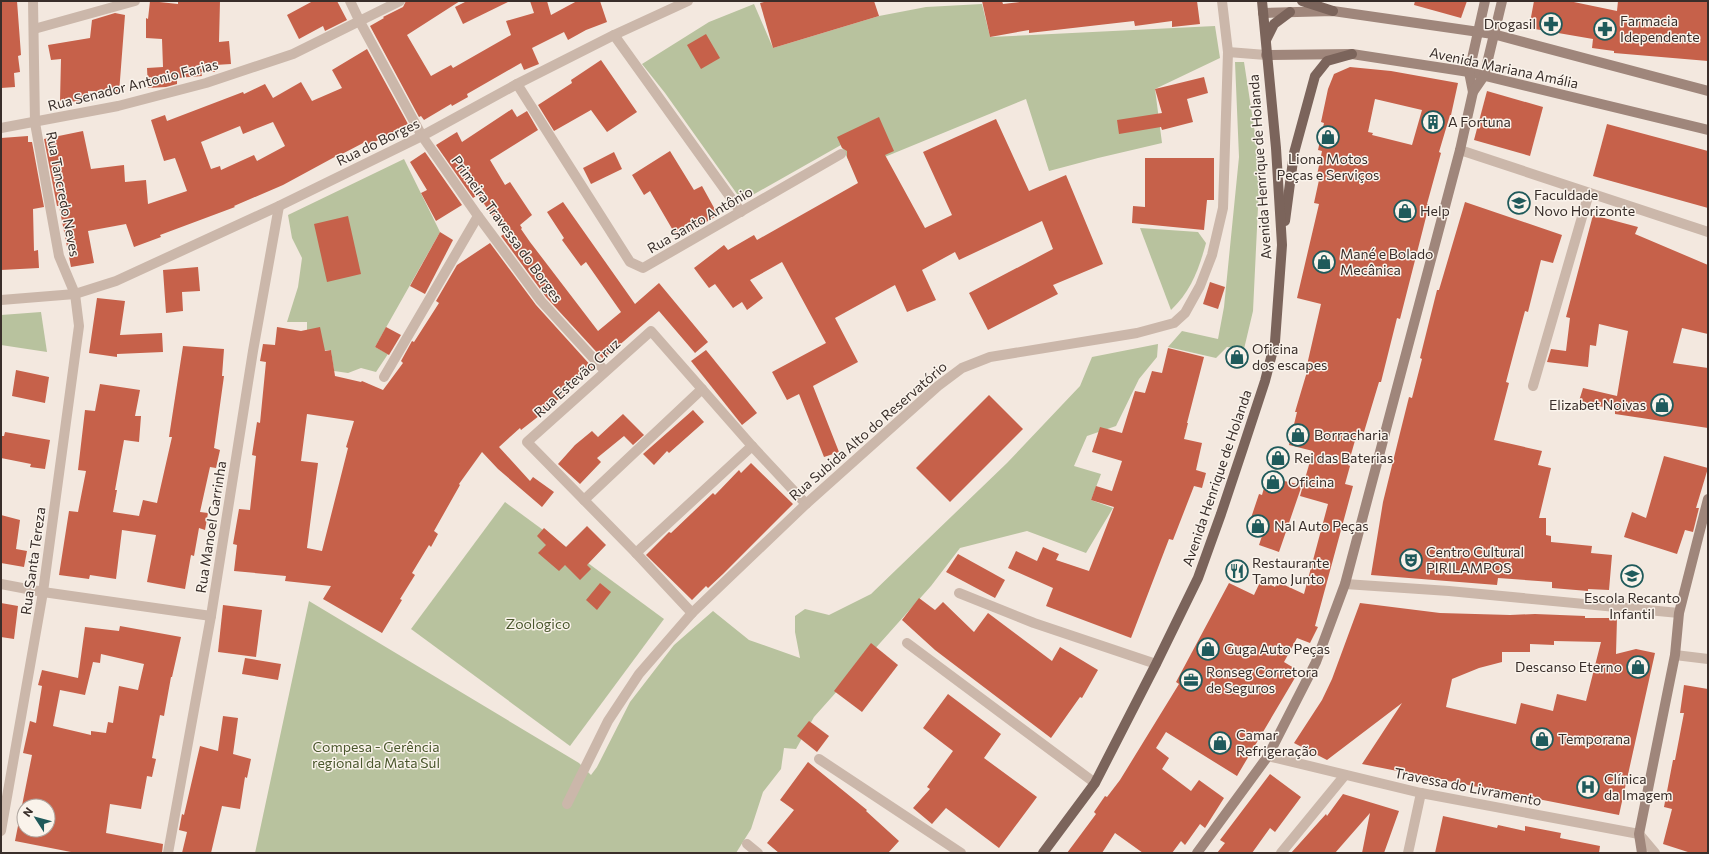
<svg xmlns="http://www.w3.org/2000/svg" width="1709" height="854" font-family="Commissioner,sans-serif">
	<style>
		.green { fill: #b8c29e }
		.building { fill: #c6614a; fill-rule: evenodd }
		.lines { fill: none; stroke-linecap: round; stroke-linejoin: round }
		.minor { stroke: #cbb7aa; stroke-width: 10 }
		.tertiary { stroke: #cbb7aa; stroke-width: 10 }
		.secondary { stroke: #9f867b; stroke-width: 10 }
		.primary { stroke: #7b645b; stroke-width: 10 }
		.labels { text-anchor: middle; stroke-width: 3; stroke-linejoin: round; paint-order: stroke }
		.poi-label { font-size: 14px; fill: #392e2a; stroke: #faf3eb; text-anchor: start }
		.street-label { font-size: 14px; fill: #392e2a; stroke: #faf3eb }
		.park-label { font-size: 14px; fill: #4a572d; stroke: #faf3eb }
	</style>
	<rect width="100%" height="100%" fill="#f3e8df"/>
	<!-- green -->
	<g class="green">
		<path d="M754 4 773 48 879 16 926 7 982 4 990 37 1215 26 1220 58 1155 89 1162 143 1098 158 1049 171 1026 99 853 170 841 145 742 201 665 93 642 64 709 22Z"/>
		<path d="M1235 62H1244L1260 166 1253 311 1244 349 1227 347 1216 358 1168 347 1182 331 1218 339 1224 307 1239 157Z"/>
		<path d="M404 159 440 232 375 347 388 354 376 372 361 368 348 373 334 371 331 350 307 352V322H287L298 287 302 258 292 238 288 215Z"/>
		<path d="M1140 228 1198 232 1206 243C1199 269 1191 291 1171 310Z"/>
		<path d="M41 312 47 352 1 345V315Z"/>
		<path d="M1158 344 1157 357 1139 379 1116 426 1087 436 1074 466 1101 474 1091 500 1113 508 1086 553 1027 531 960 548 931 586 814 717 796 749 784 748 781 769 763 792 751 829 736 853H255L309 601 579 763 591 775 597 767 630 702 674 645 713 611 749 640 800 658 795 632V616L805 609 829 615 871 594 1007 463 1080 386 1092 357Z"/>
		<path d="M505 502 664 619 570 746 411 629Z"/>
	</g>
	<!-- building -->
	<g class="building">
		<path d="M1 1H17L21 55 18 56 20 72 14 73 15 87 1 88Z"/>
		<path d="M150 1 178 4V1H220L219 42 229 41 231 64 215 65V72H201L202 76 177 78V84L166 87 148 88 147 68 163 67 162 39 146 38V18L148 19Z"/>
		<path d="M313 1H337L347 20 325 31 323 26 299 39 287 15Z"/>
		<path d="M406 1H460L407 35 431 76 451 65 453 68 511 35 506 21 534 13 530 1H547L551 15 577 1H600L607 22 586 30 568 40 564 32 532 48 539 64 524 70 521 63 467 94 468 97 452 106 451 104 424 120 421 116 419 117 370 26 384 18 383 17 403 7Z"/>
		<path d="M467 1H510L463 24 455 7Z"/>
		<path d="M768 1H874L879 16 773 48 760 3Z"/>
		<path d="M982 1H1002L1003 4 1027 1H1197L1200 24 1172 27V21L1135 26 1134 21 1029 33V30L990 37Z"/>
		<path d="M1415 1H1467L1461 18 1414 5Z"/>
		<path d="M1534 1H1569L1617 11 1618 1H1708V61L1614 53V51L1592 48 1593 39 1529 28Z"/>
		<path d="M115 13 125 15 119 93 88 91V102L60 101 61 59 51 60 48 45 90 38 92 20Z"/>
		<path d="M706 34 720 58 701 69 687 45Z"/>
		<path d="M367 49 408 124 367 146 365 142 342 154V153L283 185 234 206 235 207 160 235 161 237 134 247 126 224 88 231 94 263 71 267 59 206H57L44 139 83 131 91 169 124 165 125 182 146 180 148 204 187 191 175 158 164 161 151 120 165 115 167 121 243 92 244 94 265 84 273 98 301 82 312 101 342 88 332 70ZM273 122 285 146 257 161 254 155 221 170 220 166 211 169 201 142 240 126 243 134Z"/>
		<path d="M601 60 637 112 607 132 591 110 554 131 538 105 572 83 571 80Z"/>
		<path d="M1350 67 1391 71 1458 83 1451 115H1450L1439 152 1441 153 1427 204 1429 205 1423 229 1400 319 1397 318 1381 382H1379L1364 432 1358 430 1348 465 1350 466 1345 484 1353 486 1315 626 1318 627 1310 643 1297 638 1284 662 1299 671 1237 776 1166 732 1156 748 1169 758 1162 769 1191 791 1199 780 1224 798 1205 828 1200 824 1185 845 1181 841 1172 853H1143L1115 833 1102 853H1067L1096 814 1094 812 1105 796 1107 797 1120 780 1179 684 1176 682 1229 583 1254 595 1261 580 1275 587 1278 582 1304 594 1328 504 1300 496 1313 451 1289 445 1297 412H1295L1309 365H1307L1321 304 1297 298 1319 204 1314 203 1319 180H1316L1322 151 1318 150 1324 123 1321 122 1328 89 1334 74ZM1375 99 1422 110 1412 145 1372 135 1373 133 1368 132Z"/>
		<path d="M1204 77 1208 93 1187 99 1193 122 1162 130 1161 127 1119 134 1117 120 1162 113 1155 89Z"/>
		<path d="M1487 91 1543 107 1530 156 1474 140Z"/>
		<path d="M512 109 517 117 527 111 538 130 490 160 505 185 510 182 532 215 520 225 522 228 521 229 530 242 598 331 621 312 586 262 581 266 562 240 564 238 547 212 563 202 635 304 659 283 708 342 695 353 659 311 603 359 546 297 501 236 504 234 502 230 478 195 473 198 436 145 457 132 462 142Z"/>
		<path d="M879 117 894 151 885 155 925 228 952 215 923 152 996 119 1029 191 1066 175 1103 264 1053 285 1058 294 988 330 969 293 1053 249 1042 221 959 260 955 252 922 270 936 300 907 312 895 285 835 318 858 362 813 386 839 452 824 457 799 394 787 400 772 372 826 343 782 262 750 280 763 298 747 310 742 302 733 308 715 284 709 288 694 268 724 245 728 250 754 235 757 240 858 183 847 157V151L842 148 837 137Z"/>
		<path d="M1607 124 1708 151V208L1593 176Z"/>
		<path d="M28 136V142H32L44 207 33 209 34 251 38 250 39 268 1 270V138Z"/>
		<path d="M670 151 694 190 702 186 718 215 678 239 650 191 644 195 632 175Z"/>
		<path d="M425 152 462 205 436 221 421 193 427 190 410 162Z"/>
		<path d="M614 152 622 169 591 184 583 168Z"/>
		<path d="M1145 158H1214V200H1207L1204 230 1132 223 1133 206 1145 207Z"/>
		<path d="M1465 202 1562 235 1553 263 1541 260 1528 312 1525 311 1515 348 1506 382 1509 383 1494 440 1542 451 1538 465 1551 468 1539 518H1546V535L1551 536V542L1592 546 1591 553 1612 555 1609 590 1588 589V591L1552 588V582L1498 578 1497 585 1371 575 1383 502 1400 433 1409 397 1412 398 1422 359 1420 358 1437 290H1439Z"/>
		<path d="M1593 215 1638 227 1635 234 1708 265V334L1682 328 1673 363 1708 368V428L1615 414V410L1579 401 1583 388 1617 396 1628 331 1599 324 1596 346 1590 345 1588 367 1547 362 1551 349 1566 351 1570 318 1566 317Z"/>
		<path d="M348 216 361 274 327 282 314 224Z"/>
		<path d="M440 232 453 240 425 294 410 286Z"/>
		<path d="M490 243 536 305 593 368 544 412 521 430 520 428 499 447 530 481 533 477 554 492 542 507 498 469 482 452 459 484 460 485 434 531 438 534 431 547 429 545 412 573 415 575 400 599 402 600 382 633 323 599 331 586 285 581 286 576 234 571 237 545 233 544 239 509 250 510 256 456 252 455 257 422 260 423 266 362 260 361 263 344 275 345 277 327 301 331 320 327 325 351 331 350 335 376 361 382 362 381 383 390 403 363 401 361 412 341 414 342 439 303 436 301 457 265ZM307 414 354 421 346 447 348 448 322 551 307 548 318 463 301 461Z"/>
		<path d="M198 267 200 291 182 292 183 311 166 313 163 270Z"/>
		<path d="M1210 282 1225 287 1218 309 1203 304Z"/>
		<path d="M97 298 125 301 120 335 162 333 163 352 117 354V357L89 353Z"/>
		<path d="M386 327 401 335 389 355 375 347Z"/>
		<path d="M183 346 224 349 222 376H224L214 448 220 450 216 468 210 467 200 512 208 513 205 530 199 528 194 556 191 555 185 589 147 582 156 535 122 530 116 579 90 575 89 579 59 575 69 511 78 512 86 471 78 470 85 410 95 411 100 384 140 390 135 416H141L139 442 124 440 115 490H117L113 512 139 516 143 500 157 503 172 437H169Z"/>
		<path d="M1168 348 1204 357 1187 423H1188L1184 439 1202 443 1196 470 1206 473 1202 488 1194 486 1173 540 1169 539 1131 638 1046 606 1053 588 1008 568 1016 551 1037 561 1043 547 1059 554 1056 560 1089 571 1114 507 1091 500 1096 486 1112 491 1122 461 1092 452 1100 427 1122 433 1135 391 1145 393 1152 371 1162 373Z"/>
		<path d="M706 350 757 413 742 425 691 361Z"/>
		<path d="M16 370 49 377 45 403 12 396Z"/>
		<path d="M989 395 1023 429 950 502 916 468Z"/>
		<path d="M693 410 704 422 669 453 667 451 654 465 643 454Z"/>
		<path d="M623 414 644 435 633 445 624 436 597 458 601 462 580 484 558 464 575 445 592 431 598 437Z"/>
		<path d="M5 432 50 440 45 469 30 467 31 464 1 458V436H4Z"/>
		<path d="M1664 456 1708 468 1696 508H1699L1693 532 1685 530 1677 554 1624 537 1632 512 1646 518Z"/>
		<path d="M751 463 793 504 723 574 708 588 706 586 692 600 646 555 669 532 671 533 713 493 715 495 739 470 741 473Z"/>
		<path d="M1267 477 1302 485 1279 552 1259 545 1262 536 1247 530 1259 494 1262 495Z"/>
		<path d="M1 515 20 520 16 549 27 551 24 567 1 563Z"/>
		<path d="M587 526 606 545 587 565 591 569 580 580 565 565 559 571 538 553 546 545 537 536 544 528 566 547Z"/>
		<path d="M958 554 1005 580 995 598 946 572Z"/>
		<path d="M600 583 611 592 597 610 586 600Z"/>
		<path d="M919 598 935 610 943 602 974 632 988 613 1052 661 1060 647 1098 670 1082 698 1080 697 1051 738 935 650 902 620Z"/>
		<path d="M1 603 18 606 14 639 1 637Z"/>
		<path d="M1360 603 1440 613 1510 615 1535 614 1585 616V618H1617L1616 654 1636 649 1655 653 1619 815 1362 764 1402 703 1327 760 1294 743 1322 700 1332 679ZM1554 641 1601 642 1586 701 1557 694 1553 711 1521 703 1516 724 1446 707 1452 679 1479 668 1502 662V652H1530V644L1554 645Z"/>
		<path d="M223 605 262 610 256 657 218 652Z"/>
		<path d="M120 626 181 637 172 677H171L164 716 160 715 152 758 156 759 152 777 147 776 141 809 110 804 106 833 163 844 162 853H71V852L15 841 32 755 23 753 30 721 36 723 42 686 38 685 42 670 78 678 85 627 119 631ZM101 654 144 664 138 690 119 686 113 723 108 722 106 733 91 731V735L53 726 60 690 85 695 93 662 100 663ZM24 806H48V830H24Z"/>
		<path d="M871 643 898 665 862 712 834 691Z"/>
		<path d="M245 658 281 664 278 680 242 674Z"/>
		<path d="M1684 685 1708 689V853H1691L1663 844 1672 809 1664 807 1673 760H1675L1684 713H1680Z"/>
		<path d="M948 694 1001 734 984 758 1037 797 999 848 946 808 932 824 913 808 930 789 927 787 953 751 923 728Z"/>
		<path d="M223 716 238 718 233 754 251 759 247 778 245 777 240 809 222 806 211 853H182L187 832 179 830 182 814 184 815 200 746 218 751Z"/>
		<path d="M809 721 829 736 817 752 797 736Z"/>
		<path d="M808 762 867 810 866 811 899 841 888 853H779L767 843 794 810 780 800Z"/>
		<path d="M1270 774 1301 797 1275 832 1270 828 1252 853H1217L1225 843 1220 840Z"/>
		<path d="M1343 794 1399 811 1384 853H1362L1370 813 1335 853H1291L1326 814 1327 816Z"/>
		<path d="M1443 816 1497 828 1498 825 1525 831V826L1561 833 1560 838 1600 846 1599 853H1435Z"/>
	</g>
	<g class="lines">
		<!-- minor -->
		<g class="minor">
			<path d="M350 1 360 22 422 136 478 216 541 301 605 371"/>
			<path d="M34 29 135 1"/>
			<path d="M614 35 741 212"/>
			<path d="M1228 52 1266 55"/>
			<path d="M517 84 630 262 643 268 841 154"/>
			<path d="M1 128 118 106 206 83 293 54 400 1"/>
			<path d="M1460 150 1708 232"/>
			<path d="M384 377 478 216"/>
			<path d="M1533 386 1589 193"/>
			<path d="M584 500 702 389"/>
			<path d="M636 553 752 446"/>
			<path d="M1 584 43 592 211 616"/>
			<path d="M1345 584 1449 591 1679 613"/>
			<path d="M959 593 1034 623 1156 664"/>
			<path d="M692 613 636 553 527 442 651 331 752 446 806 504"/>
			<path d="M907 643 1095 783"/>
			<path d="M819 759 961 853"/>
			<path d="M567 804 608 721 639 674 692 613 806 504 938 386 962 368 990 357 1137 333 1174 323 1185 313 1200 286 1212 255 1223 208 1228 52 1222 1"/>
			<path d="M1 831 43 592 79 326 75 294 59 256 35 123 33 1"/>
			<path d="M747 844 758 853"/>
			<path d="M168 853 211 616 253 351 279 206"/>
			<path d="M1281 853 1345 775"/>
			<path d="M1408 853 1421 793"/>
		</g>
		<!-- tertiary -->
		<g class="tertiary">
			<path d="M1 300 75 294 116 281 279 206 422 136 517 84 614 35 688 1"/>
			<path d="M1675 655 1708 659"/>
			<path d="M1268 756 1421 793 1639 834 1655 853"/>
		</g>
		<!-- secondary -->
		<g class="secondary">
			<path d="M1263 13 1333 11 1493 34 1708 91"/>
			<path d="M1266 55 1352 54 1469 72 1708 130"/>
			<path d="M1473 92 1469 72 1485 1"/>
			<path d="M1197 853 1268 756 1316 662 1345 584 1460 150 1473 92 1484 76 1502 1"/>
			<path d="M1642 853 1639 834 1675 655 1679 613 1708 499"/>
		</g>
		<!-- primary -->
		<g class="primary">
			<path d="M1302 1 1333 11"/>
			<path d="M1266 40 1274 24 1290 12"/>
			<path d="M1285 221 1294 153 1315 76 1327 61 1352 54"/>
			<path d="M1043 853 1095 783 1156 664 1198 578 1221 514 1243 448 1265 381 1275 342 1282 245 1276 148 1262 1"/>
		</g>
	</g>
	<!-- icons -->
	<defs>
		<g id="pharmacy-ring" transform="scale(1.15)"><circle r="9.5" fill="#faf3eb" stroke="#1f5a5b" stroke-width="1.5"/><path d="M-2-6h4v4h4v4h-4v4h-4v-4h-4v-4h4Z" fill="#1f5a5b"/></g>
		<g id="building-ring" transform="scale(1.15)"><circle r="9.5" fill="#faf3eb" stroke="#1f5a5b" stroke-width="1.5"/><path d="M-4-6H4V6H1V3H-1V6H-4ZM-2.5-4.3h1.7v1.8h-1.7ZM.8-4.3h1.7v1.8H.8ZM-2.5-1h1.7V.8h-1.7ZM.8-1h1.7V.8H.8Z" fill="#1f5a5b"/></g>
		<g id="shop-ring" transform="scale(1.15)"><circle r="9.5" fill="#faf3eb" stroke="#1f5a5b" stroke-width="1.5"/><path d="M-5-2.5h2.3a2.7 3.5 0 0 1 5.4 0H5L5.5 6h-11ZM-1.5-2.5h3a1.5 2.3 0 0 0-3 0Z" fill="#1f5a5b"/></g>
		<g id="university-ring" transform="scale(1.15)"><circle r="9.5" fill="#faf3eb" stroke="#1f5a5b" stroke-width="1.5"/><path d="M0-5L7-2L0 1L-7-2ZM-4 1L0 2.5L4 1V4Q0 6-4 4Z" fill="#1f5a5b"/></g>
		<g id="theatre-ring" transform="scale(1.15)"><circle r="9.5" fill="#faf3eb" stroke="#1f5a5b" stroke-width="1.5"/><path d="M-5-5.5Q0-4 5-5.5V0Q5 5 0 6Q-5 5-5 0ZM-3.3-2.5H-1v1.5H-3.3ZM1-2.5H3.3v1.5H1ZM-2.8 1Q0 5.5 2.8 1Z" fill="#1f5a5b"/></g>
		<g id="restaurant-ring" transform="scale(1.15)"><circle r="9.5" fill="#faf3eb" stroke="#1f5a5b" stroke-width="1.5"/><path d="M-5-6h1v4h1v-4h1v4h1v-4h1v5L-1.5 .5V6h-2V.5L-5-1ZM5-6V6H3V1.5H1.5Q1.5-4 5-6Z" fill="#1f5a5b"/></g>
		<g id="school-ring" transform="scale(1.15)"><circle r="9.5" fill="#faf3eb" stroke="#1f5a5b" stroke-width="1.5"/><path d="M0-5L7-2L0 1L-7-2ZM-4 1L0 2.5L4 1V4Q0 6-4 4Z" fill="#1f5a5b"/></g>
		<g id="office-ring" transform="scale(1.15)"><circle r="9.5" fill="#faf3eb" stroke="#1f5a5b" stroke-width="1.5"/><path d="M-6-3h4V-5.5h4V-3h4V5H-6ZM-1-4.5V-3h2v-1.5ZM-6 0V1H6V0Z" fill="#1f5a5b"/></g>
		<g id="hospital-ring" transform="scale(1.15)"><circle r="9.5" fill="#faf3eb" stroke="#1f5a5b" stroke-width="1.5"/><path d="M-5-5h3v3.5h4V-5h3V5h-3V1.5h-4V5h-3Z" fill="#1f5a5b"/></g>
	</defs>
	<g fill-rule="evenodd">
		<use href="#pharmacy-ring" x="1551" y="24"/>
		<use href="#pharmacy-ring" x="1605" y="29"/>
		<use href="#building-ring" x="1433" y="122"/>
		<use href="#shop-ring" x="1328" y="137"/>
		<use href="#university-ring" x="1519" y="203"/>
		<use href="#shop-ring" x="1405" y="211"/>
		<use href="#shop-ring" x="1324" y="262"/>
		<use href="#shop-ring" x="1237" y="357"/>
		<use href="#shop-ring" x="1662" y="405"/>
		<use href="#shop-ring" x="1298" y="435"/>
		<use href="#shop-ring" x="1278" y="458"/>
		<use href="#shop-ring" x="1273" y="482"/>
		<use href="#shop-ring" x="1258" y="526"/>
		<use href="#theatre-ring" x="1411" y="560"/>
		<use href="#restaurant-ring" x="1237" y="571"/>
		<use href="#school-ring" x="1632" y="576"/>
		<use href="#shop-ring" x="1208" y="649"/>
		<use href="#shop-ring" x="1638" y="667"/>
		<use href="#office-ring" x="1191" y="680"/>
		<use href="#shop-ring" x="1542" y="739"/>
		<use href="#shop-ring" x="1220" y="743"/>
		<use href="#hospital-ring" x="1588" y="787"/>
	</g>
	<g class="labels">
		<!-- poi labels -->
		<g class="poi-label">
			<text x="1620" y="26">Farmacia<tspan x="1620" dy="16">Idependente</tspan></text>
			<text x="1536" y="29" text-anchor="end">Drogasil</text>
			<text x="1448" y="127">A Fortuna</text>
			<text x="1328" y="164" text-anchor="middle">Liona Motos<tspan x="1328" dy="16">Peças e Serviços</tspan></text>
			<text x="1534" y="200">Faculdade<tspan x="1534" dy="16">Novo Horizonte</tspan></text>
			<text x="1420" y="216">Help</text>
			<text x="1340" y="259">Mané e Bolado<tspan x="1340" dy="16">Mecânica</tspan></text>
			<text x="1252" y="354">Oficina<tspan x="1252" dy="16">dos escapes</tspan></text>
			<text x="1646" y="410" text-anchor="end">Elizabet Noivas</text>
			<text x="1314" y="440">Borracharia</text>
			<text x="1294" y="463">Rei das Baterias</text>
			<text x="1288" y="487">Oficina</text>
			<text x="1274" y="531">Nal Auto Peças</text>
			<text x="1426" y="557">Centro Cultural<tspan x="1426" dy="16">PIRILAMPOS</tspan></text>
			<text x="1252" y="568">Restaurante<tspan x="1252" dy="16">Tamo Junto</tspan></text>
			<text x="1632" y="603" text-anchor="middle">Escola Recanto<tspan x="1632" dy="16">Infantil</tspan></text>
			<text x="1224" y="654">Guga Auto Peças</text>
			<text x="1622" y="672" text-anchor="end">Descanso Eterno</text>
			<text x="1206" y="677">Ronseg Corretora<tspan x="1206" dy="16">de Seguros</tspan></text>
			<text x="1236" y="740">Camar<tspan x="1236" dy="16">Refrigeração</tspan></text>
			<text x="1558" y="744">Temporana</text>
			<text x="1604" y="784">Clínica<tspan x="1604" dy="16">da Imagem</tspan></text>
		</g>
		<!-- street labels -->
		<g class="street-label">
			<text transform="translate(1504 68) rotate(12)" y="5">Avenida Mariana Amália</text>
			<text transform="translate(133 85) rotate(-14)" y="5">Rua Senador Antonio Farias</text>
			<text transform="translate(378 142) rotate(-26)" y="5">Rua do Borges</text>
			<text transform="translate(1260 167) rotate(-94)" y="5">Avenida Henrique de Holanda</text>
			<text transform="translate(63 194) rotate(79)" y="5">Rua Tancredo Neves</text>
			<text transform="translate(700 220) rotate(-30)" y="5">Rua Santo Antônio</text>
			<text transform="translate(507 229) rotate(54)" y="5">Primeira Travessa do Borges</text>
			<text transform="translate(577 378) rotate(-42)" y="5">Rua Estevão Cruz</text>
			<text transform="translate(868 431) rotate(-41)" y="5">Rua Subida Alto do Reservatório</text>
			<text transform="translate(1217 478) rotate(-71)" y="5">Avenida Henrique de Holanda</text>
			<text transform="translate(211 527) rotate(-81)" y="5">Rua Manoel Garrinha</text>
			<text transform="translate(33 561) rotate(-82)" y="5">Rua Santa Tereza</text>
			<text transform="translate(1468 787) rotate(11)" y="5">Travessa do Livramento</text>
		</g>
		<!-- park labels -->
		<g class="park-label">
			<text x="538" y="629">Zoologico</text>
			<text x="376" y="752">Compesa - Gerência<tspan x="376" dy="16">regional da Mata Sul</tspan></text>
		</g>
	</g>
	<!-- border -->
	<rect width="1709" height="854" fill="none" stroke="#392e2a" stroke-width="4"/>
	<!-- north arrow -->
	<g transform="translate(36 818) rotate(306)"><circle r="19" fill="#faf3eb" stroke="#ada49e"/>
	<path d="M0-3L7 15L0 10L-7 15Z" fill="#1f5a5b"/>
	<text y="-6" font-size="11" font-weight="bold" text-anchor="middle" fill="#392e2a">N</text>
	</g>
</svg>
